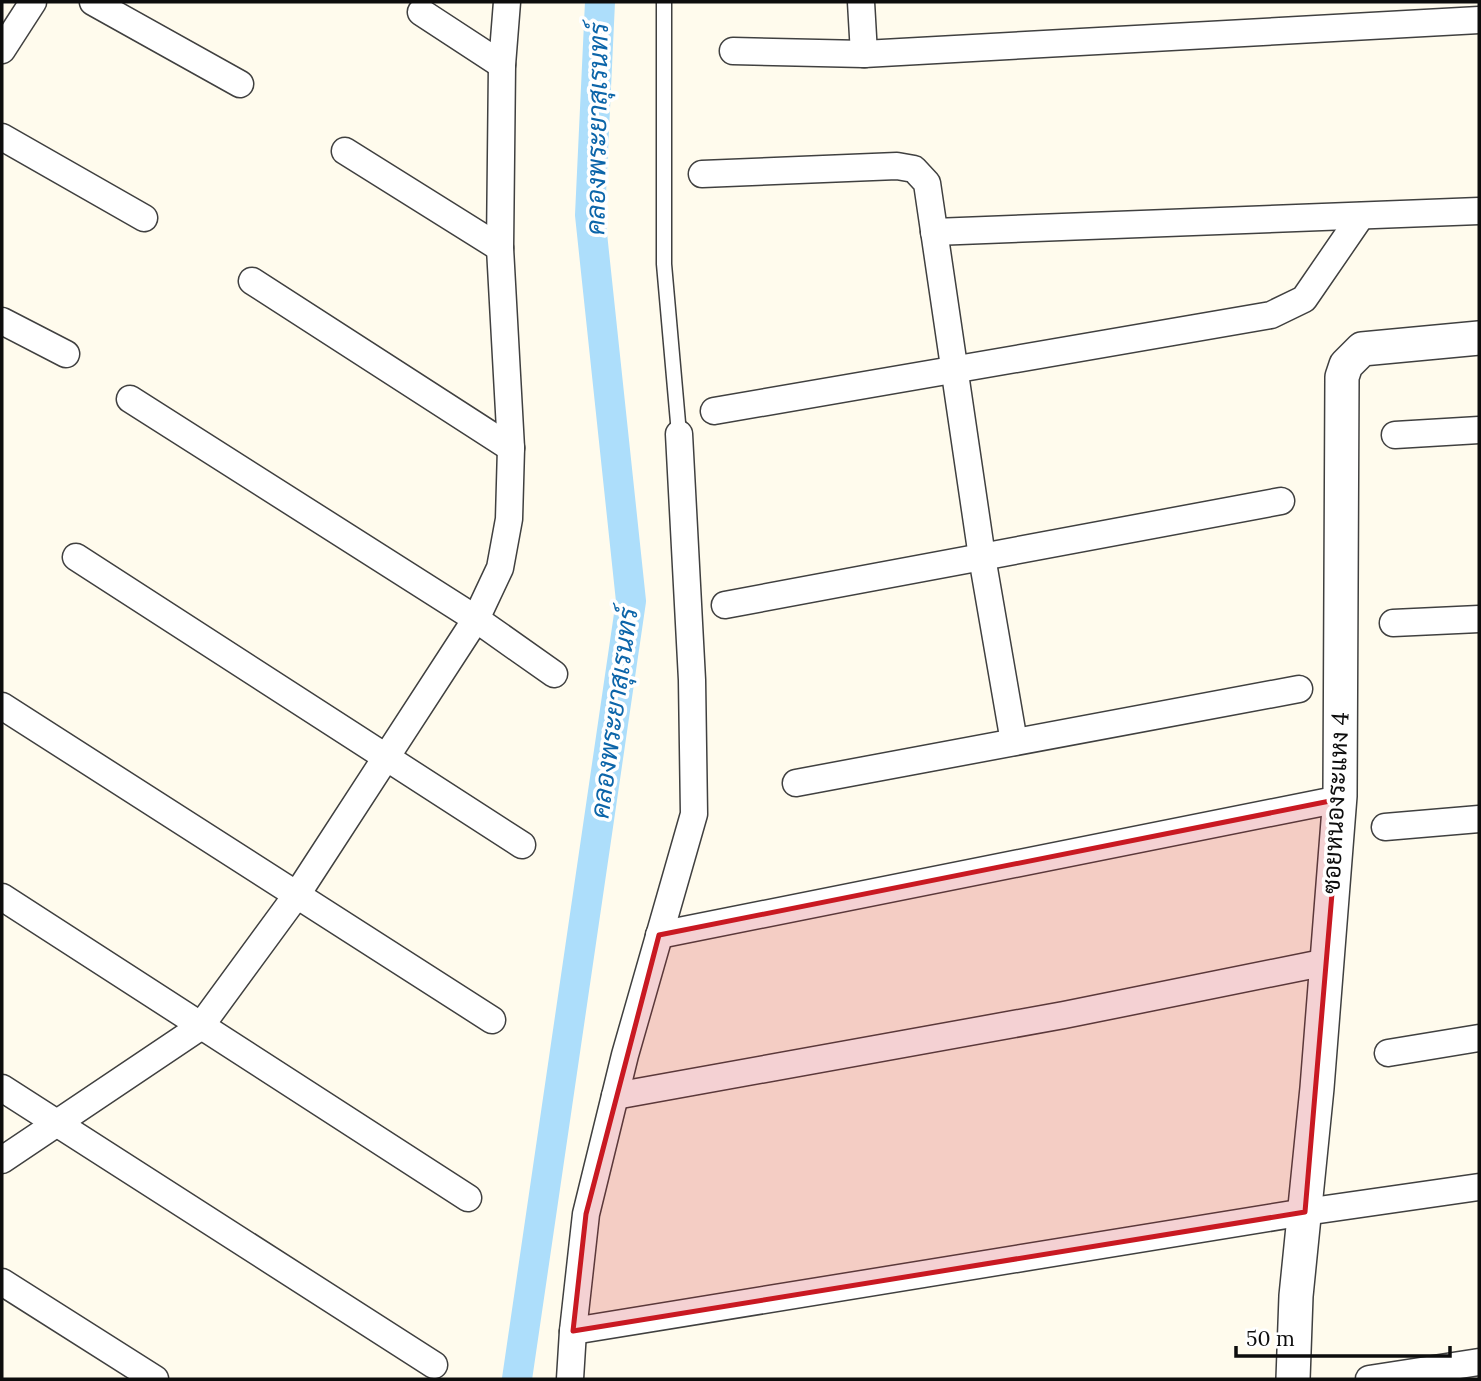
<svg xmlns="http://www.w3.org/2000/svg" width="1481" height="1381" font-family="Lora,Sarabun,serif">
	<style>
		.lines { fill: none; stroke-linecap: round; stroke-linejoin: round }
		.canal { stroke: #addefb; stroke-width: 30 }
		.service-casing { stroke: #404040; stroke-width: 17 }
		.minor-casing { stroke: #404040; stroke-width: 29 }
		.tertiary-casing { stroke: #404040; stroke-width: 36 }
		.service { stroke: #fff; stroke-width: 14 }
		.minor { stroke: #fff; stroke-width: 26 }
		.tertiary { stroke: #fff; stroke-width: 33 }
		.marked { fill: #c91922; fill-opacity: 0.2; stroke: #c91922; stroke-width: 5; stroke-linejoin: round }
		.labels { text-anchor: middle; stroke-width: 7; stroke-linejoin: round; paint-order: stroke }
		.street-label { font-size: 24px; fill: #0d0d0d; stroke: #fff }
		.water-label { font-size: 26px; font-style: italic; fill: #0c65a9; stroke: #fff }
	</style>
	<rect width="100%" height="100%" fill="#fffbed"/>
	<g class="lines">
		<!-- canal -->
		<path class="canal" d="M517 1379 631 601 590 215 600 2"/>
		<!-- service casing -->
		<g class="service-casing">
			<path id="service" d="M664 2V264L679 434"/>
		</g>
		<!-- minor casing -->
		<g class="minor-casing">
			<g id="minor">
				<path d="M93 2 240 84"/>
				<path d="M861 2 864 54"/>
				<path d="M421 12 502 65"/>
				<path d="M2 50 33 2"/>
				<path d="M733 51 864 54 1479 20"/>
				<path d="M2 137 144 218"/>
				<path d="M345 151 500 248"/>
				<path d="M702 174 897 166 914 169 927 183 982 557 1014 742"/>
				<path d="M934 232 1479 211"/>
				<path d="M252 281 511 448"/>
				<path d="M2 321 66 354"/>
				<path d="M130 399 476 619 554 674"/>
				<path d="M714 411 1271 315 1304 299 1361 216"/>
				<path d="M1395 435 1479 430"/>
				<path d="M76 557 522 845"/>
				<path d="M725 605 1281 501"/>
				<path d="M1393 623 1479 619"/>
				<path d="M2 706 492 1020"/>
				<path d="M796 783 1299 689"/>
				<path d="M1385 827 1479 819"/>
				<path d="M2 897 468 1198"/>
				<path d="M659 935 1340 799"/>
				<path d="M1388 1053 1479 1038"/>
				<path d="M2 1088 434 1365"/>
				<path d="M615 1096 1064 1015 1327 962"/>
				<path d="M2 1160 200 1027 296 896 476 619 500 568 509 519 511 448 500 248 502 65 507 2"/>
				<path d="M2 1282 155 1379"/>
				<path d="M573 1331 1305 1212 1479 1187"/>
				<path d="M570 1379 573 1331 586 1214 625 1055 694 814 692 680 679 434"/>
				<path d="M1369 1379 1479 1362"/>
			</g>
		</g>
		<!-- tertiary casing -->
		<g class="tertiary-casing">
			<path id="tertiary" d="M1293 1379 1296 1296 1317 1088 1340 796 1342 377 1346 365 1362 349 1479 338"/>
		</g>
		<!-- service -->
		<use href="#service" class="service"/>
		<!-- minor -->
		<use href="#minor" class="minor"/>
		<!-- tertiary -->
		<use href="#tertiary" class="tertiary"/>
	</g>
	<!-- marked area -->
	<path class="marked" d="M1340 799 1305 1212 573 1331 586 1214 659 935Z"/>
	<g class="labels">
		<!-- street labels -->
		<g class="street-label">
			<text transform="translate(1336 803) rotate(-87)" y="8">ซอยหนองระแหง 4</text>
		</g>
		<!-- water labels -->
		<g class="water-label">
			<text transform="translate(597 129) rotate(-89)" y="9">คลองพระยาสุเรนทร์</text>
			<text transform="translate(614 713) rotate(-82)" y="9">คลองพระยาสุเรนทร์</text>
		</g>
	</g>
	<!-- border -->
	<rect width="1481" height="1381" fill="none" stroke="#0d0d0d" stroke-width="7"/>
	<!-- scale -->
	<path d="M1236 1346v10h214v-10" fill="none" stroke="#0d0d0d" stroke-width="3.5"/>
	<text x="1246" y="1346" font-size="21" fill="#0d0d0d" stroke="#ffffff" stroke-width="5" paint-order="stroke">50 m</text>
</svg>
